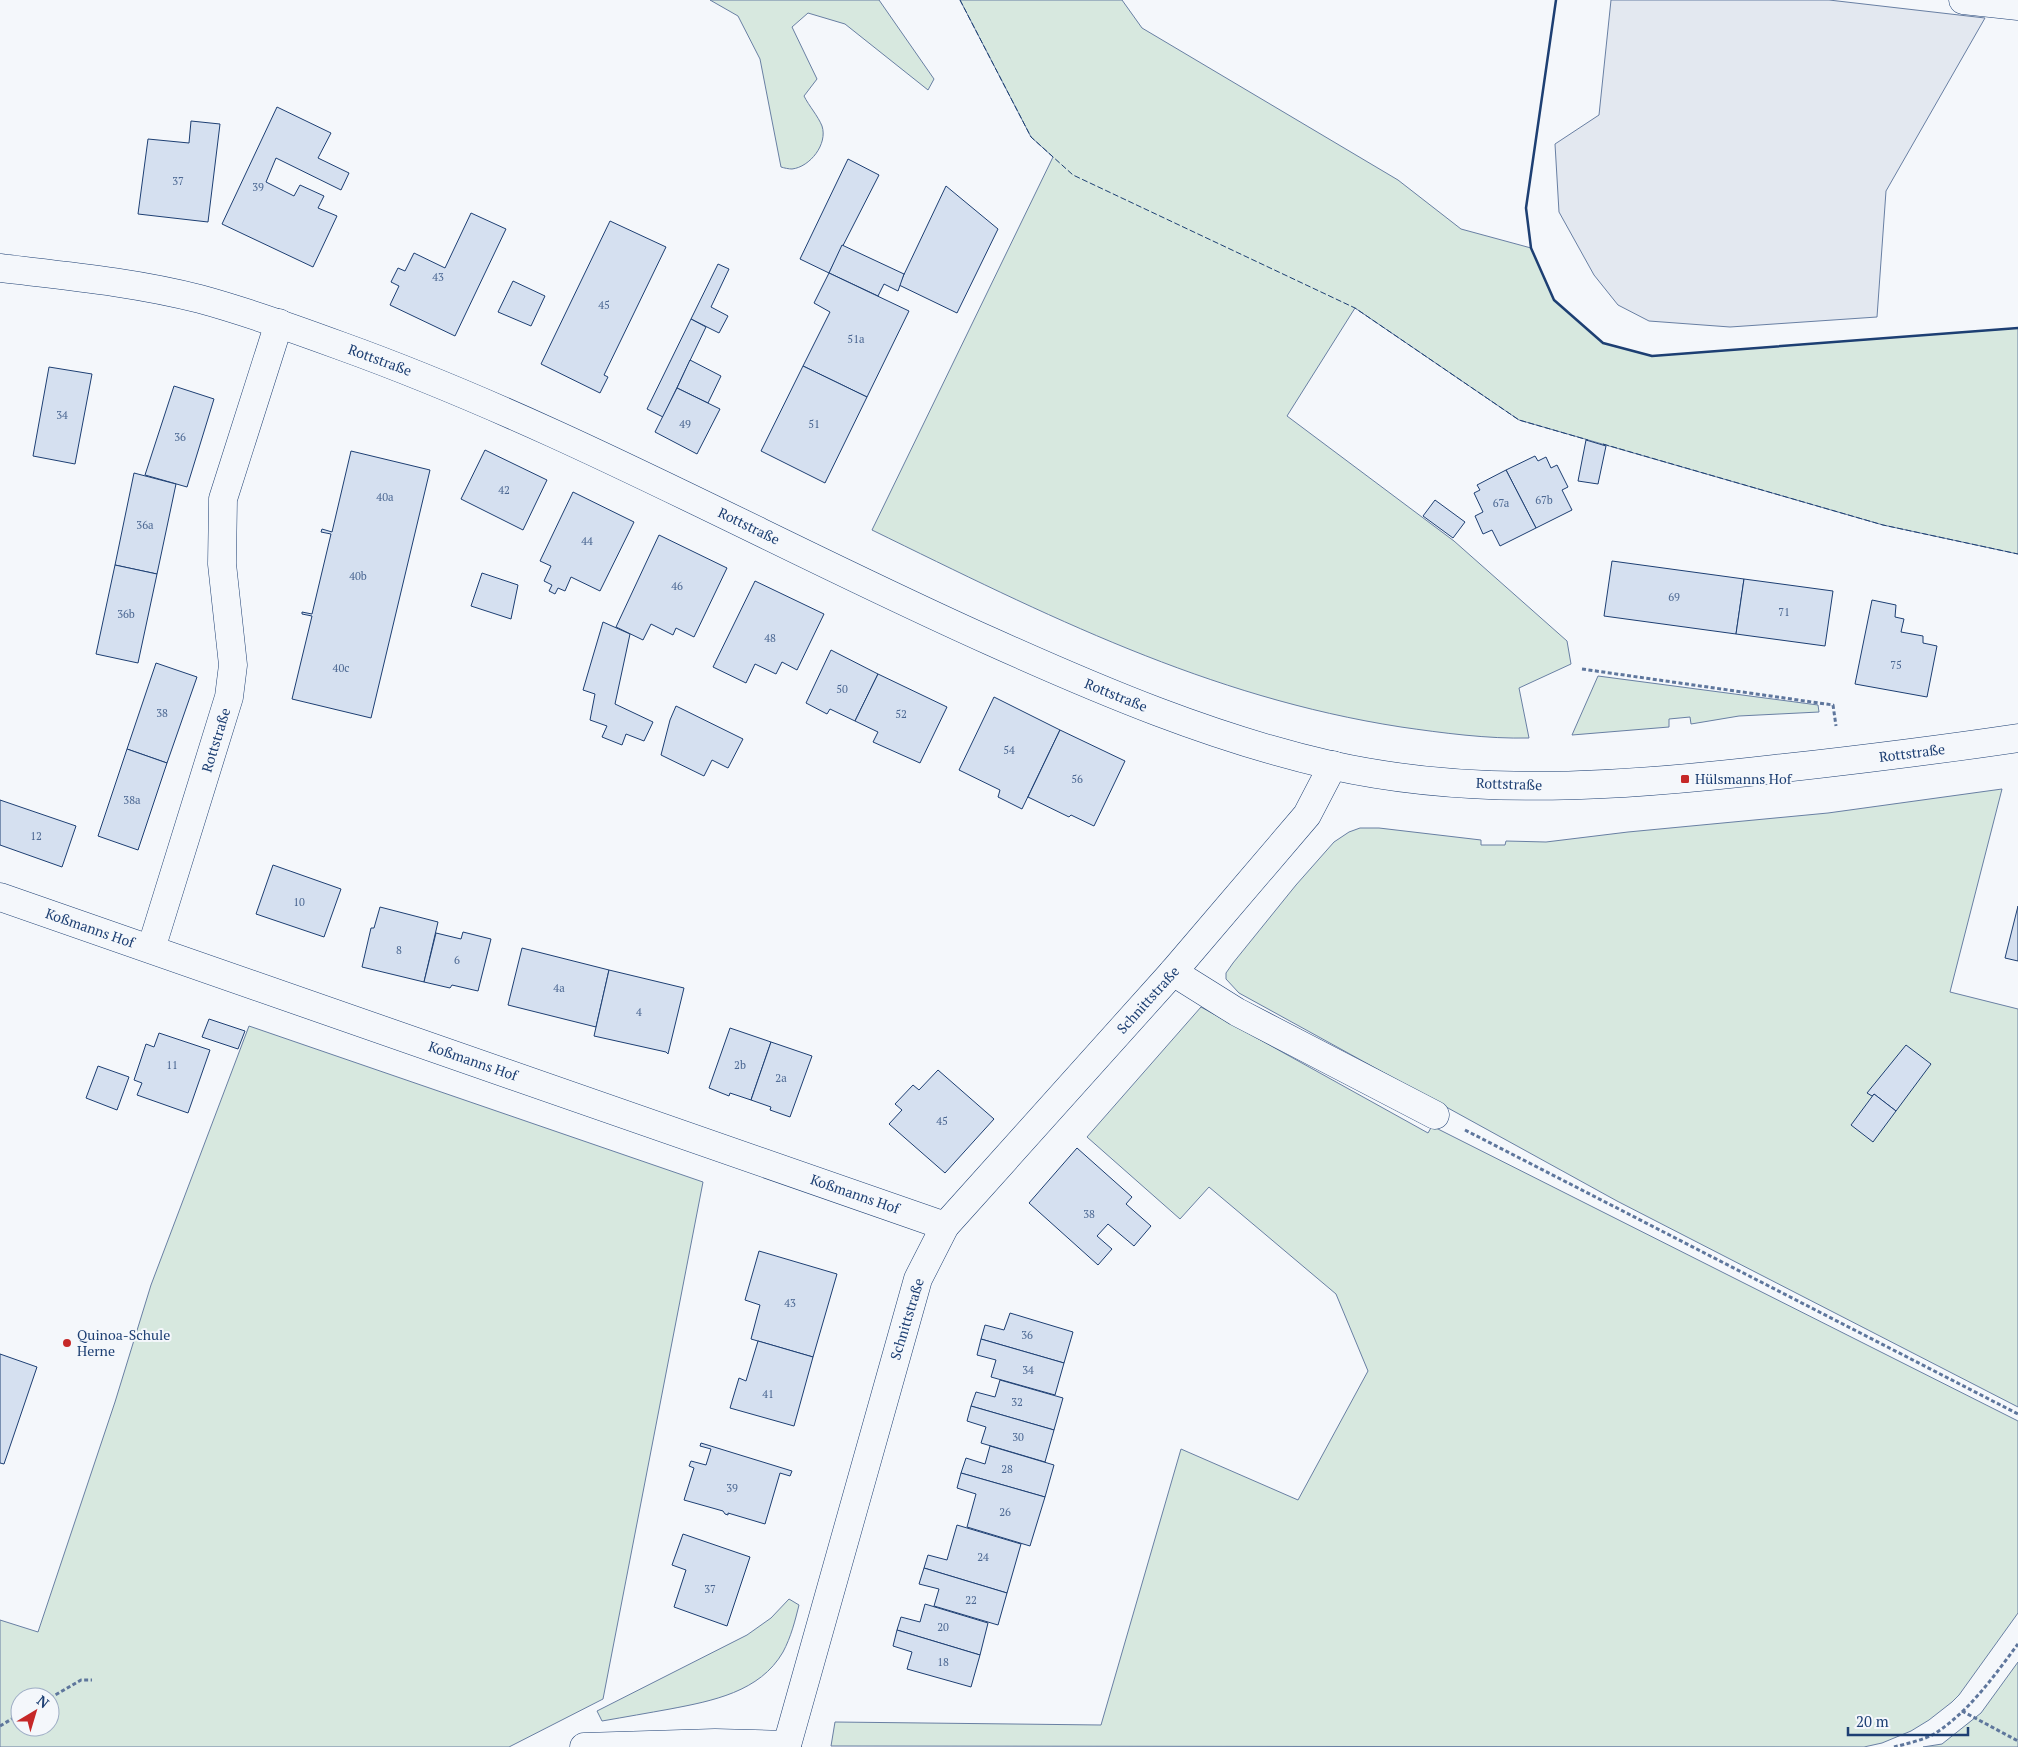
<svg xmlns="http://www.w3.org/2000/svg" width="2018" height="1747" font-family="'PT Serif',serif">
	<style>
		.green { fill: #d7e8df; stroke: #687fa3; fill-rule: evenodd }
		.parking { fill: #e3e8f0; stroke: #687fa3 }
		.building { fill: #d5e0f0; stroke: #1d3f73 }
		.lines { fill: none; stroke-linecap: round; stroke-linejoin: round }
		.minor-casing { stroke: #1d3f73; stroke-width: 29 }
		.path { stroke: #5e769c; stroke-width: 3; stroke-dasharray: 4 2.5; stroke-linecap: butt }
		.minor { stroke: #f4f7fb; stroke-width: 28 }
		.fence { stroke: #1d3f73; stroke-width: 1; stroke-dasharray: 6 2.5; stroke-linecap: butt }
		.wall { stroke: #1d3f73; stroke-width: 2.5 }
		.poi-dot { fill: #c62828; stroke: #f4f7fb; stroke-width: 2 }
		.labels { text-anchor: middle; stroke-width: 4; stroke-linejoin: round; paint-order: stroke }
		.number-label { font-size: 11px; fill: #4b6792 }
		.street-label { font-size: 14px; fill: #1d3f73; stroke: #f4f7fb }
		.poi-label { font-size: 14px; fill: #1d3f73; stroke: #f4f7fb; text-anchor: start }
	</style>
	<rect width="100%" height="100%" fill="#f4f7fb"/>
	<!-- green -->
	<g class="green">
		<path d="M710 0H879L934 79 928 90 845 24 808 13 792 27 817 79 804 96C809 106 818 116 822 126 828 144 810 167 792 169 789 169 784 168 781 167L760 59 738 16Z"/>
		<path d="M960 0H1122L1142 28 1398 180 1461 229 1531 248 1554 300 1603 343 1652 356 2018 328V554L1883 525 1519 420 1355 308 1287 416 1454 541 1567 641 1571 664 1519 688 1529 738C1487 739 1443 733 1401 727 1207 697 1046 615 872 530L1053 157 1031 137Z"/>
		<path d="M1598 676 1818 705 1819 712 1739 716 1691 724 1690 717 1669 719V727L1572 735Z"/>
		<path d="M2002 789 1950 992 2018 1009V1407L1617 1201 1239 993 1226 979V973L1233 963 1296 885 1334 842 1349 832 1360 828H1379L1481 840V845H1505L1506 841 1546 842 1628 832 1828 813Z"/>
		<path d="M1201 1007 1428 1133 1432 1126 2018 1421V1613L1959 1695 1952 1702 1929 1720 1911 1731 1882 1743 1864 1747 831 1746 835 1722 1101 1725 1181 1449 1298 1500 1368 1371 1336 1294 1209 1187 1180 1219 1087 1137Z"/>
		<path d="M249 1026 703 1182 603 1699 509 1747H0V1620L38 1632 115 1402 151 1285ZM20 1697H50V1727H20Z"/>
		<path d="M789 1599 799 1605C795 1621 791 1637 783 1652 760 1692 712 1701 670 1709 648 1713 625 1717 602 1721L597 1711 747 1635 771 1618Z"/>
		<path d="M2018 1662V1747H1923L1942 1744 1981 1713Z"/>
	</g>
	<!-- parking -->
	<path class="parking" d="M1611 0H1829L1985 18 1886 191 1877 317 1730 327 1649 321 1618 305 1594 275 1559 212 1555 144 1599 115Z"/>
	<!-- building -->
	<g class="building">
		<path d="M277 107 331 133 318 158 349 173 341 190 276 158 266 182 294 196 300 185 324 196 318 208 337 216 313 267 222 224Z"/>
		<path d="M191 121 220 124 208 222 138 214 148 139 189 143Z"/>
		<path d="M848 159 879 175 829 273 800 259Z"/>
		<path d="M946 186 998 229 957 313 899 285Z"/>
		<path d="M471 213 506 229 455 336 390 305 399 286 391 282 398 268 405 271 414 253 445 268Z"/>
		<path d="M610 221 666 247 604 375 608 377 600 393 541 364Z"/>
		<path d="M842 245 904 274 898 291 884 284 878 296 829 273Z"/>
		<path d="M718 264 729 269 711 307 728 316 719 333 691 319Z"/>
		<path d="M829 273 909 311 867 397 803 366 830 312 814 303Z"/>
		<path d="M513 281 545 296 531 326 498 312Z"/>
		<path d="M691 319 706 327 663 417 647 409Z"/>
		<path d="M690 360 721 376 708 403 677 388Z"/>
		<path d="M803 366 867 397 825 483 761 451Z"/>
		<path d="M49 367 92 374 75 464 33 456Z"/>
		<path d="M174 386 214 399 187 487 145 475Z"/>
		<path d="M677 388 720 409 697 454 655 432Z"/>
		<path d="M1586 440 1606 446 1598 484 1578 481Z"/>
		<path d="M485 450 547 480 523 530 461 499Z"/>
		<path d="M351 451 430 470 371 718 292 699 312 616 302 614V612L312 614 331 534 321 532 322 529 332 532Z"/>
		<path d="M1535 456 1538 461 1546 457 1551 468 1557 465 1568 487 1562 490 1572 510 1536 528 1506 470Z"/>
		<path d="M1506 470 1536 528 1500 546 1492 530 1483 534 1475 516 1483 512 1474 493 1480 490 1477 485Z"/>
		<path d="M134 473 176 484 157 574 115 565Z"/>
		<path d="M573 492 634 522 600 591 571 577 565 591 558 588 555 594 549 591 552 585 544 581 551 566 540 561Z"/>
		<path d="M1435 500 1465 522 1453 538 1423 516Z"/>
		<path d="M659 535 727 568 694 637 676 628 673 635 651 624 643 640 616 627Z"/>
		<path d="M1612 561 1744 579 1736 634 1604 616Z"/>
		<path d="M115 565 157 574 138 663 96 654Z"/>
		<path d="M482 573 518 585 511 619 471 606Z"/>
		<path d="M1744 579 1833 591 1825 646 1736 634Z"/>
		<path d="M755 581 824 614 797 670 782 662 776 674 755 664 746 683 713 667Z"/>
		<path d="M1872 600 1896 605 1895 617 1904 619 1901 632 1923 636V643L1937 646 1927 697 1855 684Z"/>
		<path d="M603 622 630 634 615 704 653 722 644 741 626 734 622 745 602 737 607 726 590 720 595 694 583 690Z"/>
		<path d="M831 650 878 674 855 721 830 709 827 714 806 703Z"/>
		<path d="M156 663 197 677 167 763 127 749Z"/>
		<path d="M878 674 947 707 920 763 873 742 878 732 855 721Z"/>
		<path d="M994 697 1060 730 1022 809 998 797 1000 790 959 770Z"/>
		<path d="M676 706 743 739 728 768 712 760 704 776 661 755 670 720Z"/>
		<path d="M1060 730 1125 761 1094 826 1071 815 1069 817 1028 797Z"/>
		<path d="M127 749 167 763 138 850 98 836Z"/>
		<path d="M0 800 76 826 62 867 0 845Z"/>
		<path d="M273 865 341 889 324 937 256 914Z"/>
		<path d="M2018 906V961L2005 958Z"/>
		<path d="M380 907 438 922 424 982 362 967 371 928H374Z"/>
		<path d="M463 932 491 939 478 991 452 985 450 988 424 982 436 933 461 939Z"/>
		<path d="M522 948 609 970 596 1027 508 1005Z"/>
		<path d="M609 970 684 988 668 1054 666 1052 594 1036Z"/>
		<path d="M209 1019 245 1031 238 1049 202 1037Z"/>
		<path d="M730 1028 771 1042 751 1100 730 1093 729 1096 709 1088Z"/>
		<path d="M159 1033 210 1050 188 1113 137 1095 142 1083 134 1080 146 1044 154 1047Z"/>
		<path d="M771 1042 812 1056 790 1117 770 1110 771 1107 751 1100Z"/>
		<path d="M1906 1045 1931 1064 1896 1111 1874 1094 1872 1096 1867 1093Z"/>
		<path d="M98 1066 129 1077 117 1110 86 1098Z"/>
		<path d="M938 1070 994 1119 945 1173 889 1124 902 1110 895 1104 913 1085 919 1090Z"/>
		<path d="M1874 1094 1896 1111 1873 1142 1851 1125Z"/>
		<path d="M1077 1148 1132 1197 1126 1204 1151 1226 1134 1246 1108 1224 1097 1236 1112 1249 1098 1265 1029 1203Z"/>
		<path d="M759 1251 837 1274 813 1357 751 1339 760 1305 745 1300Z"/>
		<path d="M1010 1313 1073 1332 1064 1363 981 1339 985 1325 1004 1330Z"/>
		<path d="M981 1339 1064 1363 1055 1395 991 1377 996 1360 977 1355Z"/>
		<path d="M758 1341 813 1357 794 1426 730 1408 739 1378 746 1381Z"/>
		<path d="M0 1354 37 1367 4 1464 0 1463Z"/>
		<path d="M1000 1380 1063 1398 1054 1430 971 1406 976 1392 995 1397Z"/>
		<path d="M971 1406 1054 1430 1045 1462 981 1443 986 1427 967 1421Z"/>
		<path d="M701 1443 792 1471 790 1476 780 1473 765 1524 728 1513V1515L725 1514 723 1511 684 1500 694 1468 689 1466 691 1461 706 1465 711 1449 700 1446Z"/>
		<path d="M990 1446 1054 1465 1045 1497 961 1473 966 1458 985 1464Z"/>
		<path d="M961 1473 1045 1497 1030 1546 967 1527 976 1494 957 1488Z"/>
		<path d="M957 1525 1021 1544 1007 1593 924 1568 928 1555 947 1560Z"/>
		<path d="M683 1534 750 1557 727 1626 674 1607 686 1570 672 1565Z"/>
		<path d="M924 1568 1007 1593 998 1625 934 1606 939 1589 919 1584Z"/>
		<path d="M925 1604 988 1623 980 1655 897 1630 901 1617 920 1622Z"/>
		<path d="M897 1630 980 1655 971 1687 907 1669 912 1652 893 1646Z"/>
	</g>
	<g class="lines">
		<!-- minor casing -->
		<g class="minor-casing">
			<g id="minor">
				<path d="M1963 0 2018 6"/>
				<path d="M0 268C67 276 134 282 200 299 248 312 295 329 341 346 566 427 773 544 990 641 1101 691 1212 738 1330 765 1476 798 1628 786 1775 769 1856 760 1937 750 2018 738"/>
				<path d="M0 897 945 1226"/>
				<path d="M151 949 229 697 233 665 222 564 223 499 279 323"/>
				<path d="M1173 972 1237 1012 1435 1115"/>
				<path d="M787 1745 918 1279 945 1226 1173 972 1307 815 1333 765"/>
				<path d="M584 1747 715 1743 787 1745"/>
			</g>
		</g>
		<!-- path -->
		<g class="path">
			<path d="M1582 669 1833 705 1836 726"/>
			<path d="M1465 1130 2018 1414"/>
			<path d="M50 1698 81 1680H92"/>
			<path d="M1962 1711 2018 1741"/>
			<path d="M0 1726 20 1714"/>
			<path d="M1894 1747C1906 1744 1923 1740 1934 1734 1969 1712 1994 1676 2018 1644"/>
		</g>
		<!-- minor -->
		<use href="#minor" class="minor"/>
		<!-- fence -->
		<g class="fence">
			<path d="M960 0 1031 137 1073 175 1355 308 1519 420 1588 440"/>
			<path d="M1603 444 1883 525 2018 554"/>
		</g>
		<!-- wall -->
		<path class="wall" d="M1556 0 1526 208 1531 248 1554 300 1603 343 1652 356 2018 328"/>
	</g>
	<!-- markers -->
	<g class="poi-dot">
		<rect x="1680" y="774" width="10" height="10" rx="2.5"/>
		<circle cx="67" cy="1343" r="5"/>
	</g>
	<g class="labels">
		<!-- number labels -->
		<g class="number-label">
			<text x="178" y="185">37</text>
			<text x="258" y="191">39</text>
			<text x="438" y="281">43</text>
			<text x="604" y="309">45</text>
			<text x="856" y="343">51a</text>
			<text x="62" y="419">34</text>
			<text x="685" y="428">49</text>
			<text x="814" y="428">51</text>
			<text x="180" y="441">36</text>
			<text x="504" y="494">42</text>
			<text x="385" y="501">40a</text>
			<text x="1544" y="504">67b</text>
			<text x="1501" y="507">67a</text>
			<text x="145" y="529">36a</text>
			<text x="587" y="545">44</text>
			<text x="358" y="580">40b</text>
			<text x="677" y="590">46</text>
			<text x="1674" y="601">69</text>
			<text x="1784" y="616">71</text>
			<text x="126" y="618">36b</text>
			<text x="770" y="642">48</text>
			<text x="1896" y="669">75</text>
			<text x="341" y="672">40c</text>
			<text x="842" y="693">50</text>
			<text x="162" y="717">38</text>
			<text x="901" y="718">52</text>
			<text x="1009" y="754">54</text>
			<text x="1077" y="783">56</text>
			<text x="132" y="804">38a</text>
			<text x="36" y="840">12</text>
			<text x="299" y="906">10</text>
			<text x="399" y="954">8</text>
			<text x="457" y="964">6</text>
			<text x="559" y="992">4a</text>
			<text x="639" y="1016">4</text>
			<text x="172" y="1069">11</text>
			<text x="740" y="1069">2b</text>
			<text x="781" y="1082">2a</text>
			<text x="942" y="1125">45</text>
			<text x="1089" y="1218">38</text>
			<text x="790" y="1307">43</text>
			<text x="1027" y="1339">36</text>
			<text x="1028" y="1374">34</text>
			<text x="768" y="1398">41</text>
			<text x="1017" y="1406">32</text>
			<text x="1018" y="1441">30</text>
			<text x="1007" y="1473">28</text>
			<text x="732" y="1492">39</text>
			<text x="1005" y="1516">26</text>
			<text x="983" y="1561">24</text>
			<text x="710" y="1593">37</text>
			<text x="971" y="1604">22</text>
			<text x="943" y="1631">20</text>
			<text x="943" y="1666">18</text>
		</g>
		<!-- street labels -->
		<g class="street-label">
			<text transform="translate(380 360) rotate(20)" y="5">Rottstraße</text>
			<text transform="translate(749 526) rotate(26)" y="5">Rottstraße</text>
			<text transform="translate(1116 695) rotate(22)" y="5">Rottstraße</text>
			<text transform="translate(216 740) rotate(-73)" y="5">Rottstraße</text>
			<text transform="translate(1912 753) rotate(-7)" y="5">Rottstraße</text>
			<text transform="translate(1509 784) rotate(2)" y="5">Rottstraße</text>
			<text transform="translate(90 928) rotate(19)" y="5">Koßmanns Hof</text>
			<text transform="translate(1148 1000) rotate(-48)" y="5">Schnittstraße</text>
			<text transform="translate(473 1061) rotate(19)" y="5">Koßmanns Hof</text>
			<text transform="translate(855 1194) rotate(19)" y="5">Koßmanns Hof</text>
			<text transform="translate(907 1319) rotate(-73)" y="5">Schnittstraße</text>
		</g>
		<!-- poi labels -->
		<g class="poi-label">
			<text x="1695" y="784">Hülsmanns Hof</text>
			<text x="77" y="1340">Quinoa-Schule<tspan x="77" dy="16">Herne</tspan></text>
		</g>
	</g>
	<!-- north arrow -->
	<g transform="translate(35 1712) rotate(38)"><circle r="24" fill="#f4f7fb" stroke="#9eadc5"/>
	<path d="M0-4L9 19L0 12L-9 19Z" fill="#c62828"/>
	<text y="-8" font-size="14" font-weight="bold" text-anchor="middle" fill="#1d3f73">N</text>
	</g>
	<!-- scale -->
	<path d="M1848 1727v8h120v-8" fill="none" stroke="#1d3f73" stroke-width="2.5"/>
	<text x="1856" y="1727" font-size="15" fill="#1d3f73" stroke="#f4f7fb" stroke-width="4" paint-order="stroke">20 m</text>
</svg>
